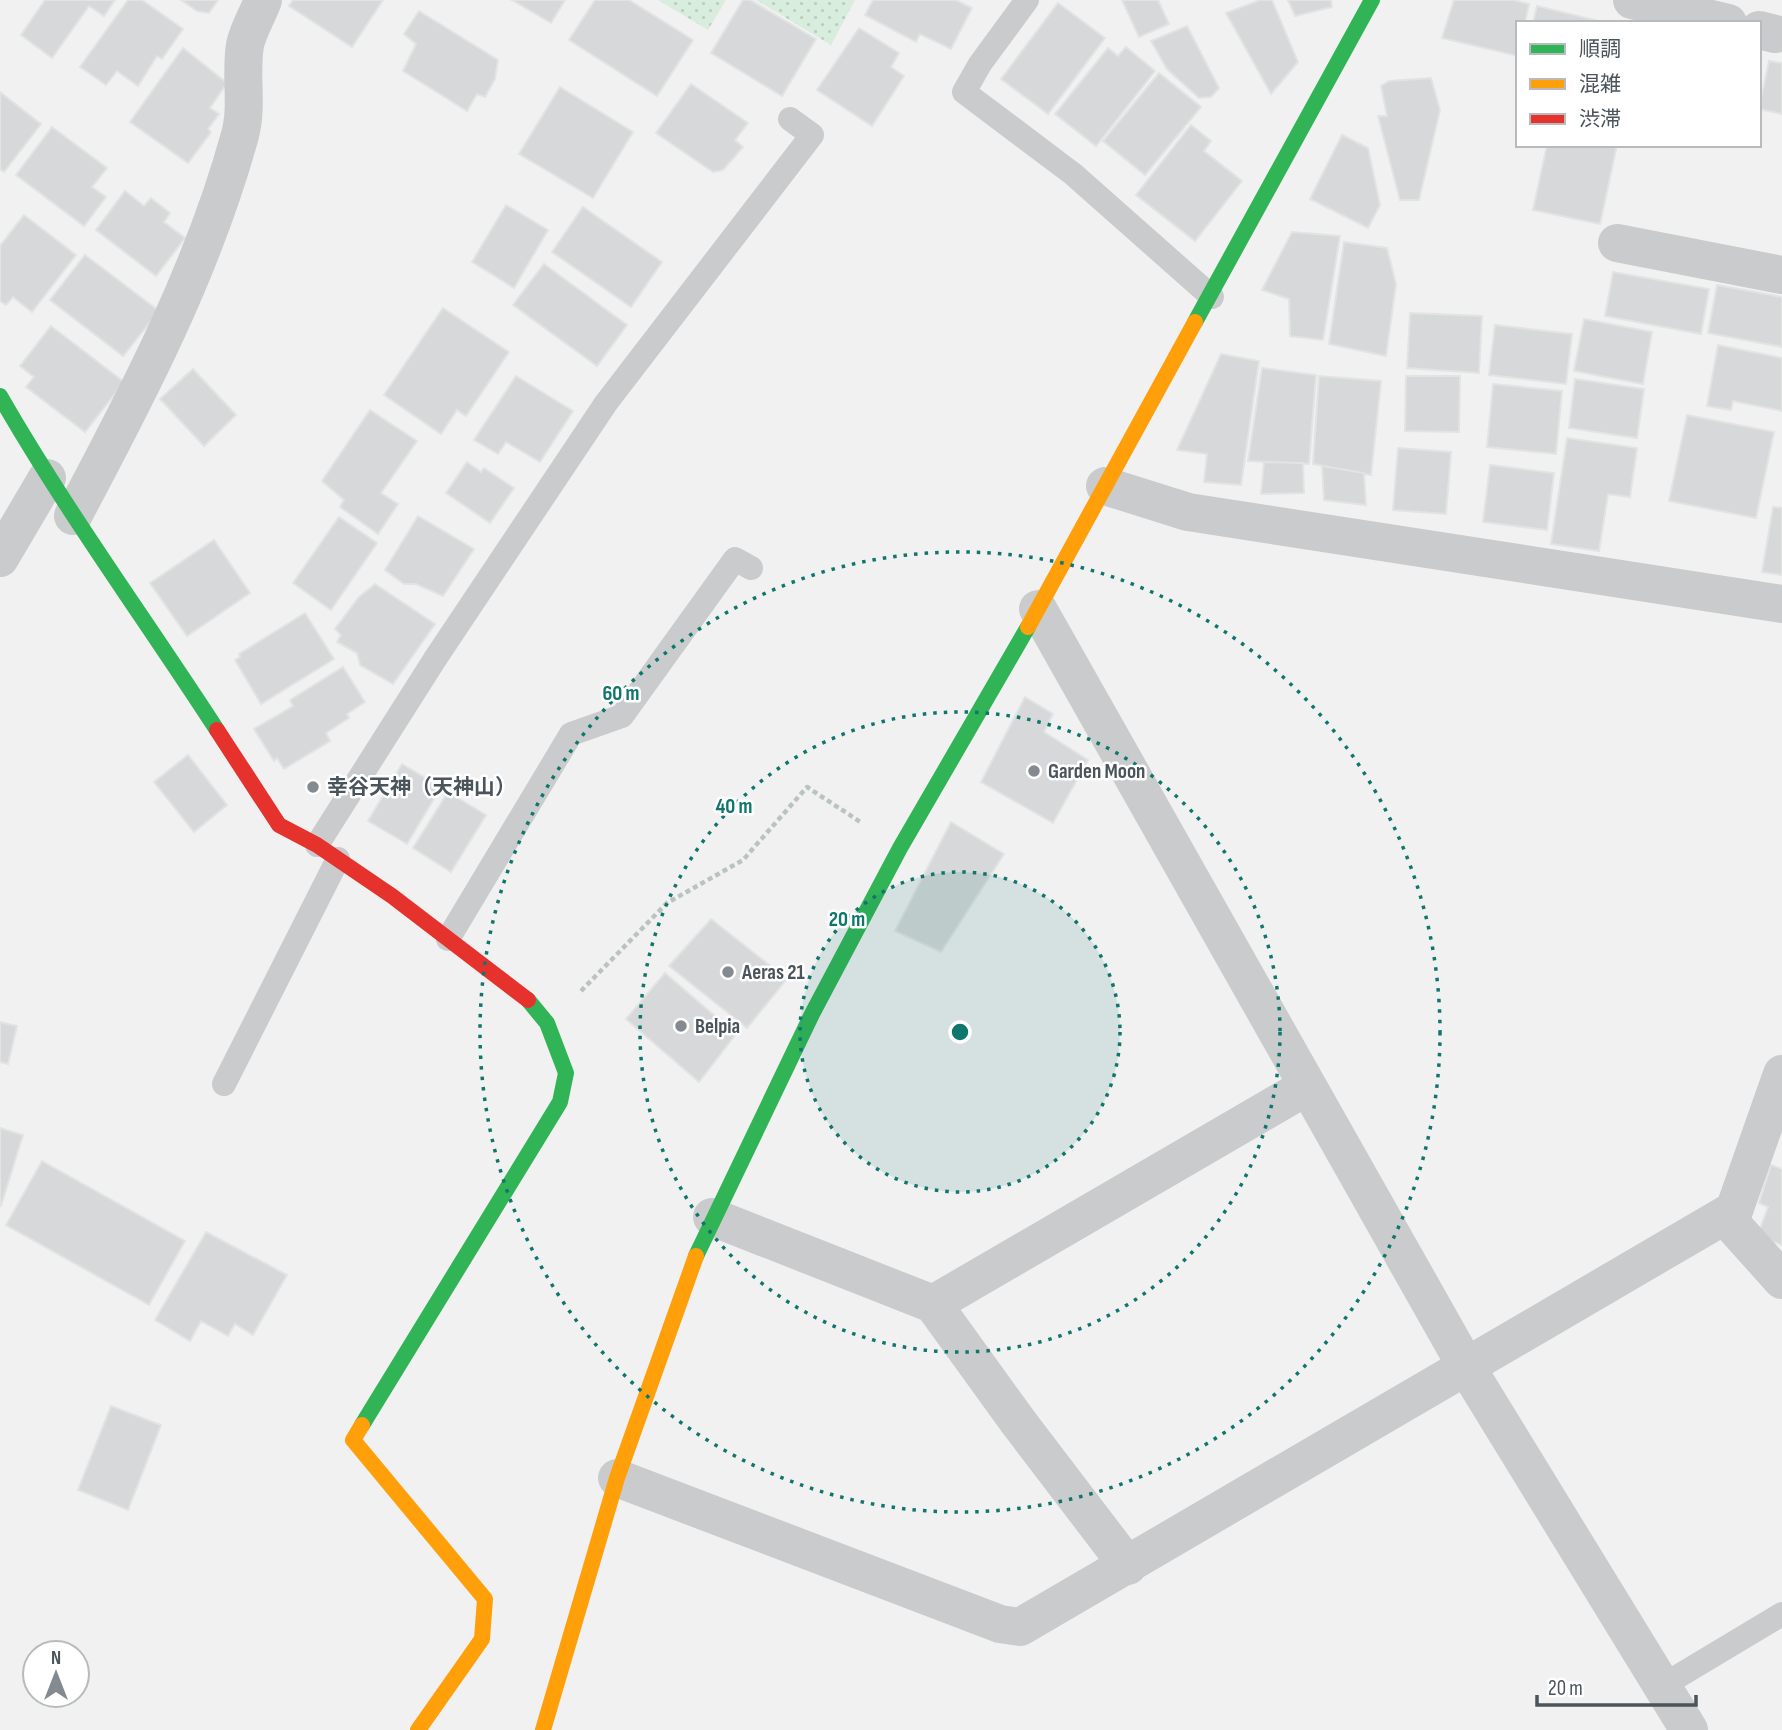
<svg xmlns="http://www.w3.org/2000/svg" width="1782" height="1730" font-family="'Sofia Sans Condensed','Noto Sans JP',sans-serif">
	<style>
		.grass { fill: url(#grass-dots) }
		.building { fill: #d7d8d9; stroke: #e2e3e3; stroke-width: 2 }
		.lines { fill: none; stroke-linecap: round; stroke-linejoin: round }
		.path { stroke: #b9c3bf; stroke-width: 4.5; stroke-dasharray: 5 3.5; stroke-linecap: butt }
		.lane { stroke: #c9cbcc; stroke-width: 24 }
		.street { stroke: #c9cbcc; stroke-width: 38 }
		.fast { stroke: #30b455; stroke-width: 16 }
		.slow { stroke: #ff9f0a; stroke-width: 16 }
		.jam { stroke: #e5322d; stroke-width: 16 }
		.ring { fill: none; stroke: #0f766e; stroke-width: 3.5; stroke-dasharray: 3.5 7 }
		.poi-dot { fill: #848b90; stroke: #fff; stroke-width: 2.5 }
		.labels { text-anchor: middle; stroke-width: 5; stroke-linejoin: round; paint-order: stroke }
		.poi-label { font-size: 21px; font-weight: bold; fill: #4a545b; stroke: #fff; text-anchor: start }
		.centre { fill: #0f766e; stroke: #fff; stroke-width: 3.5 }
		.ring-label { font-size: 21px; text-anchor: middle; font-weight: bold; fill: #0f766e; stroke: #fff; stroke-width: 5; stroke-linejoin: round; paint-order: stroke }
	</style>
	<defs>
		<pattern id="grass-dots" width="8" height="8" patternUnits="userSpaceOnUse" patternTransform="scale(1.75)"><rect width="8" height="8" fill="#d8edde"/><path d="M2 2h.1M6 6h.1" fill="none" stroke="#bbcdc1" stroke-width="1.8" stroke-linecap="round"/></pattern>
	</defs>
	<rect width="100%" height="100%" fill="#f1f1f1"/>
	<!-- grass -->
	<g class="grass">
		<path d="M658 0H726L708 30Z"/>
		<path d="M756 0H855L831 45Z"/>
	</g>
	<!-- building -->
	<g class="building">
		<path d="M45 0H115L104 16 89 6 52 58 21 35Z"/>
		<path d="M128 0H142L183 29 162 59 157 56 138 86 117 71 106 85 80 67Z"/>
		<path d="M181 0H218L209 13 197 11Z"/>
		<path d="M293 0H383L352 47 289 6Z"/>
		<path d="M512 0H565L551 23Z"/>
		<path d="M595 0H629L693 40 657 96 569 40Z"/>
		<path d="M743 0H750L816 39 782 96 711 53Z"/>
		<path d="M873 0H956L972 8 951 49 920 34 916 42 865 15Z"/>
		<path d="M1122 0H1158L1169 24 1139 37Z"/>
		<path d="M1260 0H1272L1298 62 1271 94 1226 13Z"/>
		<path d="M1288 0H1331L1332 7 1295 16Z"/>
		<path d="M1454 0H1513L1529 4 1525 23H1518V56L1442 38Z"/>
		<path d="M1058 3 1105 38 1048 114 1001 79Z"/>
		<path d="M1537 6 1607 23H1533Z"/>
		<path d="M419 11 498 60 495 79 485 97 477 94 467 111 403 71 416 44 404 34Z"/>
		<path d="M1187 26 1219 88 1211 97 1199 98 1167 69 1151 41Z"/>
		<path d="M859 28 899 53 891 67 904 76 872 126 817 90Z"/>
		<path d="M1126 47 1155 71 1096 146 1055 114 1108 48 1118 56Z"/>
		<path d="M183 48 227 83 210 108 219 114 208 129 211 132 188 163 130 122Z"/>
		<path d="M1769 61 1782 63V114L1759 109Z"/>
		<path d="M1159 73 1201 107 1145 175 1103 141Z"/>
		<path d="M1431 78 1440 110 1419 200H1400L1378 116H1387L1381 86 1389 81Z"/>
		<path d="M691 84 748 123 735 140 743 147 723 170 713 172 656 133Z"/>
		<path d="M560 87 633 132 593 198 519 154Z"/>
		<path d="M0 92 41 124 4 172 0 169Z"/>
		<path d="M1191 125 1211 141 1204 151 1242 181 1195 241 1136 195Z"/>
		<path d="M52 127 107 168 92 187 106 197 84 226 16 175Z"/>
		<path d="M1342 135 1368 148 1380 205 1368 228 1310 199Z"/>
		<path d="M1547 145H1617L1600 224 1533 210Z"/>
		<path d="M125 191 144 206 151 198 170 213 164 222 185 238 156 276 96 230Z"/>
		<path d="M506 205 548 230 514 288 472 262Z"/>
		<path d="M583 207 662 262 631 307 552 252Z"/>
		<path d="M24 215 76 255 32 312 13 297 6 305 0 301V246Z"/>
		<path d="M1292 232 1340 236 1323 340 1290 336 1289 299 1262 290Z"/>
		<path d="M1344 242 1387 248 1396 284 1386 356 1329 344Z"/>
		<path d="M85 255 159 311 123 356 50 300Z"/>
		<path d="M544 264 627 325 597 366 513 305Z"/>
		<path d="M1613 272 1709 289 1701 334 1605 316Z"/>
		<path d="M1717 285 1782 297V347L1708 333Z"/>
		<path d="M443 308 509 352 466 416 457 410 441 434 384 395Z"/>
		<path d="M1410 313 1482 316 1479 373 1407 368Z"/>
		<path d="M1584 319 1652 332 1643 384 1574 371Z"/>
		<path d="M1495 325 1572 334 1566 384 1489 375Z"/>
		<path d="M51 326 124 382 85 432 26 387 34 377 20 366Z"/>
		<path d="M1718 345 1782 358V411L1733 401 1731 410 1707 406Z"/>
		<path d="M1221 354 1259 361 1241 485 1204 482 1207 454 1177 450Z"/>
		<path d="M1262 368 1316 375 1309 464 1248 461Z"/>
		<path d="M193 369 236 415 204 446 160 399Z"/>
		<path d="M516 376 573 411 540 462 506 442 498 454 474 440Z"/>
		<path d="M1319 376 1381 381 1371 475 1313 464Z"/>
		<path d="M1406 376H1460L1459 432 1405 431Z"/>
		<path d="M1575 379 1644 389 1637 438 1569 428Z"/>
		<path d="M1493 384 1562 391 1556 454 1487 447Z"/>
		<path d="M370 410 417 441 381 493 398 504 378 534 340 507 344 500 322 481Z"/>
		<path d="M1687 415 1774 432 1756 518 1669 501Z"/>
		<path d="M1567 438 1637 448 1630 497 1608 494 1599 551 1551 544Z"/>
		<path d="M1398 448 1451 452 1446 514 1393 510Z"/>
		<path d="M467 462 481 472 484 468 514 488 490 523 446 493Z"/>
		<path d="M1264 462 1303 463 1304 493 1261 494Z"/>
		<path d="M1490 465 1554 473 1547 530 1483 522Z"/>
		<path d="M1322 466 1364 473 1366 505 1324 500Z"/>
		<path d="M1773 507 1782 508V575L1762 572Z"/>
		<path d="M418 516 474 549 443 596 416 584H404L385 570Z"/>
		<path d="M339 517 377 543 331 610 293 583Z"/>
		<path d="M214 540 250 593 187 636 150 583Z"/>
		<path d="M375 584 435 624 393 684 360 665 357 653 337 642 341 635 335 629 359 597Z"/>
		<path d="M305 613 334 659 261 704 235 660 240 657 239 654Z"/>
		<path d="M343 667 365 702 347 714 349 718 326 733 330 741 284 769 277 758 274 761 254 729 293 706 290 700Z"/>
		<path d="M1025 697 1053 714 1044 732 1088 760 1053 823 981 782Z"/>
		<path d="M188 755 227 805 194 832 154 782Z"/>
		<path d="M402 764 441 787 407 844 368 821Z"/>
		<path d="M448 792 486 815 451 872 413 848Z"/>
		<path d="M951 822 1004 854 941 952 895 931Z"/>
		<path d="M711 919 787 979 747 1028 669 966Z"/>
		<path d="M665 973 736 1034 699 1082 626 1019Z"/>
		<path d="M0 1022 17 1026 8 1064 0 1062Z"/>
		<path d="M0 1128 23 1135 1 1206H0Z"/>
		<path d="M42 1161 185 1241 149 1305 6 1225Z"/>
		<path d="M1771 1165 1782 1169V1245L1763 1238 1760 1229 1768 1207 1759 1203Z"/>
		<path d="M206 1232 287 1275 253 1335 235 1324 228 1336 201 1321 190 1341 155 1320Z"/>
		<path d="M111 1406 161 1425 128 1510 78 1490Z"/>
	</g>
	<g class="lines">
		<!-- path -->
		<path class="path" d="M581 991 667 903 743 860 807 787 862 823"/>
		<!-- lane -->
		<g class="lane">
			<path d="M1027 0 980 64 964 92 1073 174 1212 297"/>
			<path d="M317 845 435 659 606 403 812 135 790 119"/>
			<path d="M448 939 571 734 622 716 735 559 751 568"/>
			<path d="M224 1084 338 859"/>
			<path d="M1662 1686 1782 1614"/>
		</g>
		<!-- street -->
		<g class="street">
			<path d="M1632 0 1728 23"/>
			<path d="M1759 30 1775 34"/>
			<path d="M1617 243 1782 275"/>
			<path d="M1105 486 1188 512 1782 604"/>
			<path d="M73 516C138 394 203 270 240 135 248 106 240 74 245 45 248 30 258 14 263 0"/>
			<path d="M0 558 47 478"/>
			<path d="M1038 609 1467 1368 1689 1730"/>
			<path d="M1782 1074 1730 1222 1782 1280"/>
			<path d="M712 1217 933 1304 1019 1423 1128 1566"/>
			<path d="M933 1304 1306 1087"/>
			<path d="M617 1478 1000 1624 1020 1627 1734 1210"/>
		</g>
		<!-- fast -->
		<g class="fast">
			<path d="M1195 322 1372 0"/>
			<path d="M0 396C66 511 145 619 217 730"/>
			<path d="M696 1256 812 1014 900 848 1028 627"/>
			<path d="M362 1425 560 1102 566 1073 547 1023 528 1000"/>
		</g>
		<!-- slow -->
		<g class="slow">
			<path d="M1028 627 1195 322"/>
			<path d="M362 1425 353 1440 485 1599 482 1639 418 1730"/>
			<path d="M543 1730 617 1478 696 1256"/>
		</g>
		<!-- jam -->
		<path class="jam" d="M217 730 279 825 317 845 392 896 528 1000"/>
	</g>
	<!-- distance rings -->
	<circle cx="960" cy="1032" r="160" fill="#0f766e" fill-opacity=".12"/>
	<g class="ring">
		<circle cx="960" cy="1032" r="160"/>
		<circle cx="960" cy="1032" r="320"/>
		<circle cx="960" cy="1032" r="480"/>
	</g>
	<!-- markers -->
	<g class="poi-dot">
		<circle cx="1034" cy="771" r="7"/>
		<circle cx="313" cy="787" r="7"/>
		<circle cx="728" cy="972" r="7"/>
		<circle cx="681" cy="1026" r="7"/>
	</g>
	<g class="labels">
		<!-- poi labels -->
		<g class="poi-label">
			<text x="1048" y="778">Garden Moon</text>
			<text x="327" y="794">幸谷天神（天神山）</text>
			<text x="742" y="979">Aeras 21</text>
			<text x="695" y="1033">Belpia</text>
		</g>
	</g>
	<circle cx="960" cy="1032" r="10" class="centre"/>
	<g class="ring-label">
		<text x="621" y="700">60 m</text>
		<text x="734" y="813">40 m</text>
		<text x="847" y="926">20 m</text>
	</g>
	<!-- legend -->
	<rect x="1516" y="21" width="245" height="126" fill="#ffffff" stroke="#b7bbbd" stroke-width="2"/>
	<rect x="1530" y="44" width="35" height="10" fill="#30b455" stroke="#b7bbbd" stroke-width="2"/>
	<text x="1579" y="56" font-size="21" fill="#4a545b">順調</text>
	<rect x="1530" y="79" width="35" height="10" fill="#ff9f0a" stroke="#b7bbbd" stroke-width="2"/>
	<text x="1579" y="91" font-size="21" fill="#4a545b">混雑</text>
	<rect x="1530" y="114" width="35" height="10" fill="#e5322d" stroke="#b7bbbd" stroke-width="2"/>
	<text x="1579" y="126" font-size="21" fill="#4a545b">渋滞</text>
	<!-- north arrow -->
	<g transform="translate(56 1674)"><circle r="33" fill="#ffffff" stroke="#b7bbbd" stroke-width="2"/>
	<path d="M0-5L12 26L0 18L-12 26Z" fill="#848b90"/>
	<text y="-10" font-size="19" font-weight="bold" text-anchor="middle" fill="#4a545b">N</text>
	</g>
	<!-- scale -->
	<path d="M1537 1695v10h159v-10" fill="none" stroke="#4a545b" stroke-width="3.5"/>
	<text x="1548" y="1695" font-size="21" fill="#4a545b" stroke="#ffffff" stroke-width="5" paint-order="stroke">20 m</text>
</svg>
